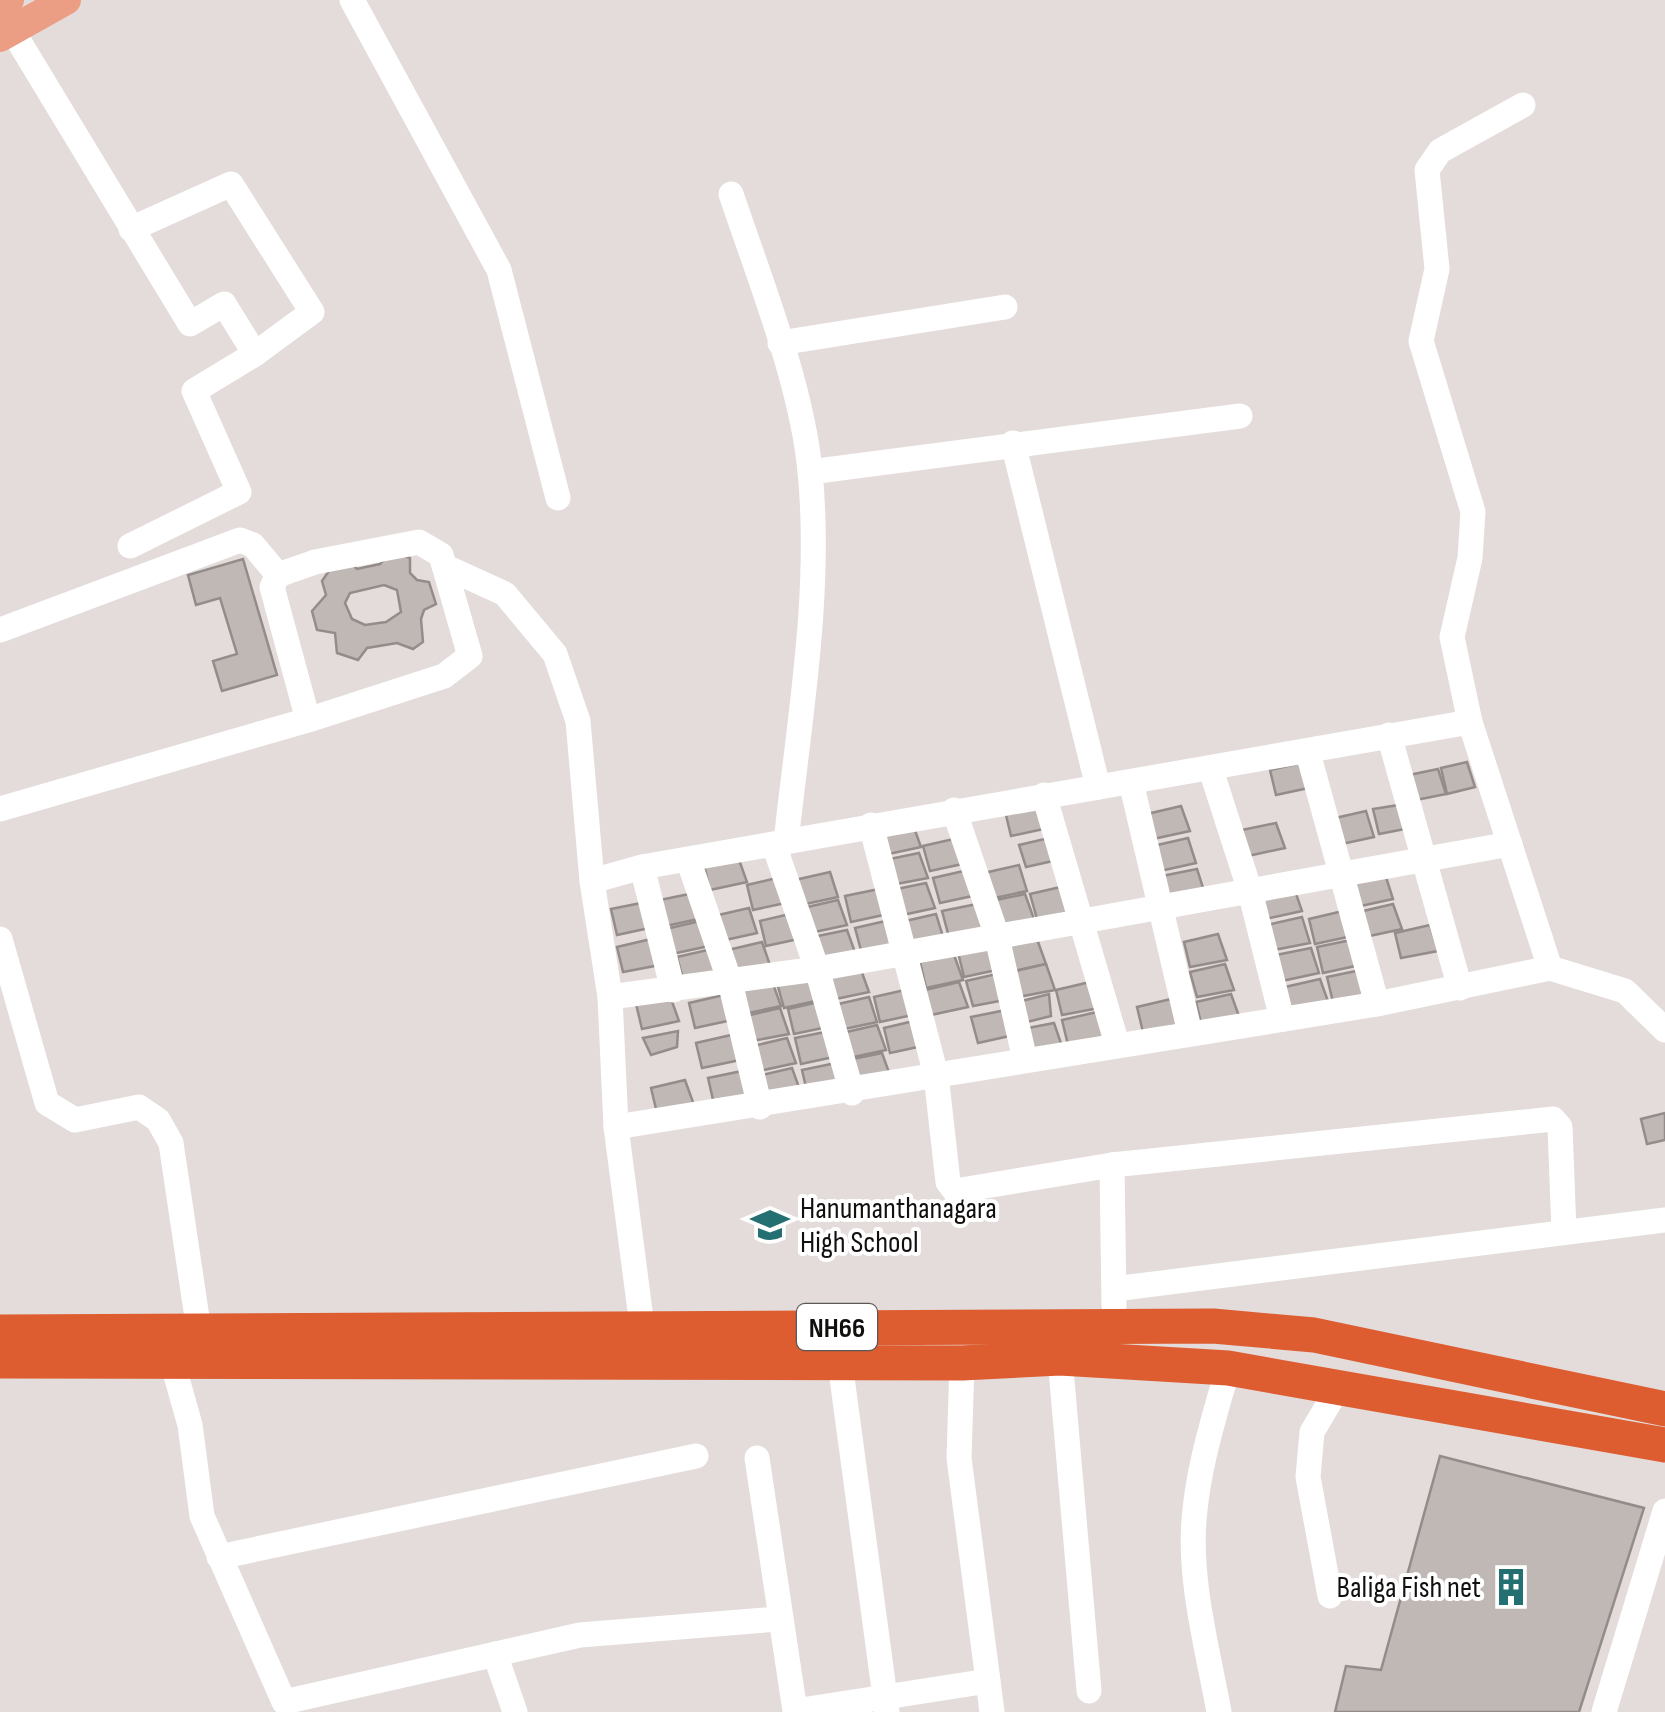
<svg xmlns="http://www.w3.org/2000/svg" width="1665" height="1712" font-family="'Sofia Sans Condensed',sans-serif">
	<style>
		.building { fill: #bfb8b5; stroke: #938c8a; stroke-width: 2.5; fill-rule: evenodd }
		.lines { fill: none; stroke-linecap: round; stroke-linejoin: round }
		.minor { stroke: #fff; stroke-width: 25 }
		.major { stroke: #eb9e83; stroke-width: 30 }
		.highway { stroke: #dd5d31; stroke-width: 35 }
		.labels { text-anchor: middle; stroke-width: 8; stroke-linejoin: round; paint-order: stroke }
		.shield { fill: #fff; stroke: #595857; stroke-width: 2.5 }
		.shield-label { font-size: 28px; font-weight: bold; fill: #12100f }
		.poi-label { font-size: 30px; fill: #12100f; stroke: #fff; text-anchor: start }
	</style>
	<rect width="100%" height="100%" fill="#e4dcda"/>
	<!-- building -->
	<g class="building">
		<path d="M392 550 410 558V573L417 580 429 582 436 604 424 610 421 619 423 642 413 649 397 643 367 648 358 660 337 653 335 633 317 630 312 611 326 595 322 581 337 559 349 561 357 569 380 564ZM384 585 397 590 401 612 386 622 365 625 352 619 345 603 350 593Z"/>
		<path d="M243 559 277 675 222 691 213 661 237 654 220 598 196 605 188 575Z"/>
		<path d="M1305 762 1313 787 1276 795 1270 770Z"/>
		<path d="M1467 762 1475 787 1447 794 1441 768Z"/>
		<path d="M1438 769 1446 794 1416 800 1409 775Z"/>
		<path d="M1040 803 1048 828 1011 836 1005 811Z"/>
		<path d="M1405 804 1410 828 1379 834 1373 809Z"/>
		<path d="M1181 806 1190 831 1153 839 1147 814Z"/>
		<path d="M1366 811 1374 837 1337 845 1331 819Z"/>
		<path d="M912 822 921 847 884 855 878 829Z"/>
		<path d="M1276 823 1285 848 1248 856 1242 830Z"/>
		<path d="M958 838 967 863 930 871 923 846Z"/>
		<path d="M1049 838 1053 861 1026 867 1019 845Z"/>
		<path d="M1188 838 1196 863 1160 871 1153 846Z"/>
		<path d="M919 853 928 878 891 885 885 860Z"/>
		<path d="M738 857 747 882 710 890 704 865Z"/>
		<path d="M1019 865 1027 891 990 899 984 873Z"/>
		<path d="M1197 869 1205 894 1169 902 1162 876Z"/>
		<path d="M968 870 977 895 940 903 933 878Z"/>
		<path d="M830 872 838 897 801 905 795 880Z"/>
		<path d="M1385 874 1393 899 1356 907 1350 882Z"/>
		<path d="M781 877 790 902 753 910 747 885Z"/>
		<path d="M926 883 935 908 898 916 892 890Z"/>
		<path d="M1293 885 1302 911 1265 919 1259 893Z"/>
		<path d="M1065 886 1073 911 1037 919 1030 894Z"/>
		<path d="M879 889 888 914 851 922 845 896Z"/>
		<path d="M694 893 703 918 666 926 660 900Z"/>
		<path d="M1025 894 1034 919 997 927 991 901Z"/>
		<path d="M838 900 847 925 810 933 803 908Z"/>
		<path d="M646 902 654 927 617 935 611 909Z"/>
		<path d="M977 904 986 929 949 937 942 911Z"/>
		<path d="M1393 904 1402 929 1365 937 1359 912Z"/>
		<path d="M749 908 757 933 721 941 714 916Z"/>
		<path d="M1343 911 1352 936 1315 944 1309 919Z"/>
		<path d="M794 913 803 938 766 946 760 921Z"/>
		<path d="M936 914 944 940 908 947 901 922Z"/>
		<path d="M1302 917 1310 943 1274 950 1267 925Z"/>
		<path d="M890 920 898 946 862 954 855 928Z"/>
		<path d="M700 921 709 946 672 954 666 929Z"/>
		<path d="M1430 925 1438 951 1401 958 1395 933Z"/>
		<path d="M847 930 856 955 819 963 813 937Z"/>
		<path d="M1218 934 1227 960 1190 967 1184 942Z"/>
		<path d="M651 939 660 965 623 972 617 947Z"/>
		<path d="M1037 939 1046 964 1009 972 1002 947Z"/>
		<path d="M1351 940 1360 965 1323 973 1317 947Z"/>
		<path d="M762 942 771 968 734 975 728 950Z"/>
		<path d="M992 944 1001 969 964 977 958 952Z"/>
		<path d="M1311 948 1319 973 1282 981 1276 955Z"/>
		<path d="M712 949 720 975 684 982 677 957Z"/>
		<path d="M954 955 963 980 926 988 920 962Z"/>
		<path d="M1046 964 1055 990 1018 997 1011 972Z"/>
		<path d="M1225 964 1234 990 1197 997 1190 972Z"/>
		<path d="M860 967 869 992 831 1000 825 974Z"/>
		<path d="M1356 971 1365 998 1333 1002 1327 977Z"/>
		<path d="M1001 973 1010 999 973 1006 966 981Z"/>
		<path d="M812 975 820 1000 784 1008 777 983Z"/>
		<path d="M1320 979 1329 1004 1292 1012 1285 987Z"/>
		<path d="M772 981 781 1006 744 1014 738 989Z"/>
		<path d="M959 982 968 1007 931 1015 925 990Z"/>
		<path d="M1090 982 1099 1008 1062 1015 1056 990Z"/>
		<path d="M909 989 917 1014 880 1022 874 997Z"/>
		<path d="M1049 994 1051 1016 1023 1023 1018 1002Z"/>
		<path d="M1231 994 1240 1019 1202 1027 1196 1002Z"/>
		<path d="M724 995 732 1020 695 1028 689 1003Z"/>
		<path d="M670 996 679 1021 642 1029 636 1004Z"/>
		<path d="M869 997 877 1022 840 1030 834 1005Z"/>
		<path d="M1171 999 1180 1024 1143 1032 1137 1007Z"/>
		<path d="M823 1001 832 1026 794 1034 788 1009Z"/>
		<path d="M780 1008 789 1034 752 1041 746 1016Z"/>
		<path d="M1006 1010 1014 1035 978 1043 971 1017Z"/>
		<path d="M1097 1012 1105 1038 1068 1045 1062 1020Z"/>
		<path d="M918 1020 927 1045 890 1053 884 1028Z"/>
		<path d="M1054 1023 1064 1052 1029 1054 1023 1029Z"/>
		<path d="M877 1025 886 1050 849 1058 842 1033Z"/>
		<path d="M678 1031 677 1047 651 1055 643 1038Z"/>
		<path d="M830 1031 838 1056 801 1064 795 1038Z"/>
		<path d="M731 1035 740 1060 702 1068 696 1043Z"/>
		<path d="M787 1038 796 1063 759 1071 753 1046Z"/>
		<path d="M882 1053 891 1078 854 1086 848 1060Z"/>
		<path d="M836 1063 845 1088 808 1096 802 1070Z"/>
		<path d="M792 1068 801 1093 764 1101 758 1076Z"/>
		<path d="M742 1071 751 1096 714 1104 708 1078Z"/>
		<path d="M685 1080 694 1105 657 1113 651 1088Z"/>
		<path d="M1665 1113V1140L1647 1144 1641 1119Z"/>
		<path d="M1440 1456 1644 1508 1579 1712H1335L1346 1666 1381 1670Z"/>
	</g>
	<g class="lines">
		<!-- minor -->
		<g class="minor">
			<path d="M352 0 499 270 558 498"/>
			<path d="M12 30 190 324 224 304 255 354 194 391 239 492 130 546"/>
			<path d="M731 194C759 277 802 385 810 471 822 594 799 721 786 842"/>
			<path d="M131 229 231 184 312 312 255 354"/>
			<path d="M780 343 1005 307"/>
			<path d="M1013 443 1098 787"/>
			<path d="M810 472 1240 416"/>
			<path d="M444 566 505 594 555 654 578 721 592 881 610 997 616 1127 642 1326"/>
			<path d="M0 630 240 540 253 545 278 575"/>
			<path d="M1470 722 1452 637 1470 558 1473 512 1421 341 1437 269 1427 170 1440 151 1523 105"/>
			<path d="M1389 735 1460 988"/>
			<path d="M1308 753 1377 1004"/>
			<path d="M1211 770 1250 891 1282 1019"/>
			<path d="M1131 782 1190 1033"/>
			<path d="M1044 795 1117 1044"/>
			<path d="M0 809 308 720 444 676 470 656 441 555 419 542 315 562 278 575 272 587 308 720"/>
			<path d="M954 810 996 933 1025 1060"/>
			<path d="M871 825 936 1075 948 1182 955 1191 1112 1165 1553 1119 1560 1127 1564 1232"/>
			<path d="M774 845 817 969 852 1093"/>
			<path d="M688 859 730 982 760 1107"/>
			<path d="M642 867 673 990"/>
			<path d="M592 881 642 867 1470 722 1550 968 1377 1004 616 1127"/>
			<path d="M0 939 47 1103 75 1120 139 1107 158 1120 171 1143 199 1331"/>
			<path d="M1550 968 1625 991 1665 1030"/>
			<path d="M610 997 817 969 1510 844"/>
			<path d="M1112 1165 1114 1305"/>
			<path d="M1114 1289 1665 1220"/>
			<path d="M1060 1358 1089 1691"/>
			<path d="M172 1361 190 1425 202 1516 284 1702 580 1635 778 1619"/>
			<path d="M840 1363 887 1712"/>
			<path d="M757 1458 795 1711 988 1681 959 1458 962 1363"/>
			<path d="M219 1557 696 1456"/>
			<path d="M1330 1596 1308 1477 1312 1432 1338 1388"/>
			<path d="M495 1654 515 1712"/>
			<path d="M988 1681 992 1712"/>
			<path d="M1219 1712C1208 1651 1189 1582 1194 1520 1198 1467 1214 1418 1228 1368"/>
			<path d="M1604 1712 1665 1511"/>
		</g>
		<!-- major -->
		<g class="major">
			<path d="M0 5 9 0"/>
			<path d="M0 37 66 0"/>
		</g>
		<!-- highway -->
		<g class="highway">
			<path d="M0 1332 1213 1326 1314 1335 1665 1409"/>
			<path d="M0 1361 962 1363 1060 1358 1228 1368 1665 1445"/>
		</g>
	</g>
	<!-- icons -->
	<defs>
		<g id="school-bare" transform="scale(3)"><path d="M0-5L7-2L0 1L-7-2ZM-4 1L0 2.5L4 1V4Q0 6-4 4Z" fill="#246f71" stroke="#fff" stroke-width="2.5" paint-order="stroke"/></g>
		<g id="building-bare" transform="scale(3)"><path d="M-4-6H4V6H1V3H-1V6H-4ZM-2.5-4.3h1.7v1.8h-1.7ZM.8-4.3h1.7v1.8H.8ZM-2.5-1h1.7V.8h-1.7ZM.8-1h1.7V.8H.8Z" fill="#246f71" stroke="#fff" stroke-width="2.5" paint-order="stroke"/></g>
	</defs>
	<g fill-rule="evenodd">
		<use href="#school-bare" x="770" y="1225"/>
		<use href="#building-bare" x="1511" y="1587"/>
	</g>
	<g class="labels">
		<!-- shield labels -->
		<rect class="shield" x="797" y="1304" width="80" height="46" rx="8"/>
		<g class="shield-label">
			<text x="837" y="1337">NH66</text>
		</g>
		<!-- poi labels -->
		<g class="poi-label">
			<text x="800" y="1218">Hanumanthanagara<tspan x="800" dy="34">High School</tspan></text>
			<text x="1481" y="1597" text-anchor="end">Baliga Fish net</text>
		</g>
	</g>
</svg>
